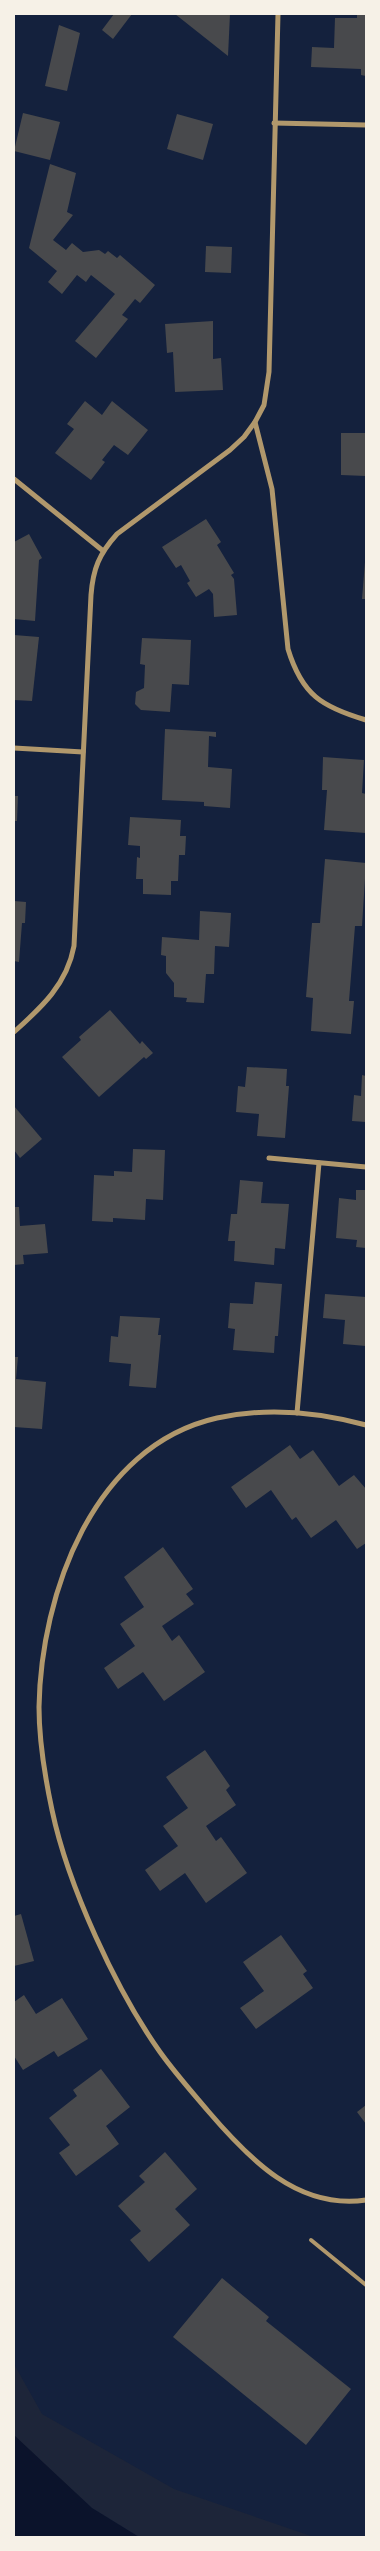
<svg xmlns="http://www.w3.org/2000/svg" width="380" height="2551" font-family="Raleway,sans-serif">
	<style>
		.green { fill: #1d2539 }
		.water { fill: #0b132b }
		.building { fill: #48494c }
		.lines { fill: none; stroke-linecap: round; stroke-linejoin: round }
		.service { stroke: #b1986c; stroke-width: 4 }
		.minor { stroke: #b1986c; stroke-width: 5 }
	</style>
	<rect width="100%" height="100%" fill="#14213d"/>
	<!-- green -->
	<path class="green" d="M14 2364 42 2414 174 2489 314 2537H139L92 2508 16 2439 14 2435Z"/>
	<!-- water -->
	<path class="water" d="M14 2435 92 2508 139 2537H14Z"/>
	<!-- building -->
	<g class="building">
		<path d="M114 14H132L113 39 102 30Z"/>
		<path d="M175 14H230L228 56Z"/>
		<path d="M357 14H366V76L361 75V69L311 67 312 47 334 48 335 18H357Z"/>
		<path d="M59 25 80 33 67 91 45 86Z"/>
		<path d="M23 113 60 122 50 160 14 151Z"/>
		<path d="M177 114 213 124 203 160 167 149Z"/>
		<path d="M50 164 76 173 67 212 73 215 53 240 66 250 72 243 83 252 99 250 105 254 108 251 117 258 120 255 155 285 140 303 135 299 122 315 128 319 96 358 75 341 115 294 91 275 86 282 77 275 62 294 48 282 57 271 29 248Z"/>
		<path d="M206 246 232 247 231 273 205 272Z"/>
		<path d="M213 321V359L221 358 223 390 175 392 173 352 167 353 165 324Z"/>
		<path d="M85 401 102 415 112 401 148 430 128 455 114 445 102 460 105 462 91 480 55 453 74 429 67 424Z"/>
		<path d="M341 433H366V476L341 475Z"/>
		<path d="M206 519 221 542 217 545 234 573 231 575 234 579 237 615 214 617 213 594 209 589 196 597 187 583 190 581 181 565 176 568 162 547Z"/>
		<path d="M29 534 42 558 39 560 35 621 14 619V542Z"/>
		<path d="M365 562H366V599H362Z"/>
		<path d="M14 635 39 637 32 701 14 700Z"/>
		<path d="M142 638 191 640 189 685 172 684 170 712 141 710 135 704 136 692 144 688 145 665 140 664Z"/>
		<path d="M165 729 216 732V737L209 736 208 767 232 769 230 808 204 806V802L162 800Z"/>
		<path d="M323 757 364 760 362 793 366 794V833L324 830 327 790H322Z"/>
		<path d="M14 796H18L17 821H14Z"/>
		<path d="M130 817 181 820 180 836H186L185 855H179L178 881H171V895L143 894V879H136L137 857 140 858V846L128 845Z"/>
		<path d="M325 859 366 863 362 926H355L349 1001H354L351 1034 311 1031 313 998 306 997 312 923H320Z"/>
		<path d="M14 901 26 902 25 923H22L19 962 14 961Z"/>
		<path d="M200 911 231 913 229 947 215 946 214 974H206L204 1003 186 1002 187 998 174 997V983L166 973V956L161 955 162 937 199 940Z"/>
		<path d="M110 1010 140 1044 142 1041 153 1053 146 1059 144 1057 99 1097 62 1057 81 1040 79 1037Z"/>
		<path d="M247 1067 287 1069 286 1086H289L285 1138 257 1136 259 1114 236 1112 238 1086 245 1087Z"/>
		<path d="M362 1075 366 1076V1122L352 1121 354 1095 361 1096Z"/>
		<path d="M14 1106 42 1139 20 1158 14 1150Z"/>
		<path d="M133 1149 165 1150 163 1200 146 1199 145 1220 113 1218V1222L92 1221 94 1175 114 1176V1171L132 1172Z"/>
		<path d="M240 1180 263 1182 261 1203 289 1204 285 1249 275 1248 274 1265 234 1261 235 1241H228L231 1214H237Z"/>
		<path d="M356 1190H366V1248L356 1247 357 1240 336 1238 339 1198 356 1200Z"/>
		<path d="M14 1207H19L20 1226 45 1224 48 1253 23 1255 24 1264 14 1265Z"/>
		<path d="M255 1282 282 1284 278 1336H275L274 1353 233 1350 235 1329 228 1328 230 1303 253 1304Z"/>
		<path d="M325 1294 366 1297V1346L343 1344 345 1320 323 1318Z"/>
		<path d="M120 1316 160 1318 158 1335H161L156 1388 129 1386 131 1364 109 1362 111 1336 118 1337Z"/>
		<path d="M14 1357H18L16 1379 46 1382 42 1429 14 1427Z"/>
		<path d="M290 1445 300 1459 313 1450 339 1486 354 1475 366 1489V1543L357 1549 336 1520 311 1538 296 1517 292 1520 271 1490 246 1508 231 1487Z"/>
		<path d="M163 1547 193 1589 186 1594 194 1604 162 1626 172 1641 179 1635 205 1672 164 1701 143 1672 118 1689 104 1668 135 1646 120 1624 144 1607 124 1577Z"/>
		<path d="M205 1750 230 1786 226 1790 236 1805 206 1826 216 1841 221 1837 247 1873 206 1903 185 1873 160 1891 145 1870 178 1846 163 1826 188 1808 166 1777Z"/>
		<path d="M21 1914 34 1961 14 1966V1916Z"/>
		<path d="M281 1935 307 1971 303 1974 313 1988 256 2029 240 2008 264 1991 243 1962Z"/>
		<path d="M24 1995 36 2014 62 1998 88 2039 58 2057 54 2051 23 2070 14 2056V2002Z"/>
		<path d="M101 2069 130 2107 106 2126 119 2144 76 2176 59 2153 70 2145 49 2118 77 2096 73 2090Z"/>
		<path d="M366 2105V2124L357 2112Z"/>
		<path d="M165 2152 197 2189 175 2209 190 2225 149 2262 130 2240 141 2231 118 2206 145 2182 139 2176Z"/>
		<path d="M222 2278 269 2317 266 2321 351 2389 306 2445 173 2337Z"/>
	</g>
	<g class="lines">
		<!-- service -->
		<path class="service" d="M311 2240 366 2285"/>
		<!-- minor -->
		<g class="minor">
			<path d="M278 14 269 372 264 405 255 422 272 489 288 649C302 695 322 707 366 720"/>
			<path d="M274 123 366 125"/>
			<path d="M14 479 102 550"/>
			<path d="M14 748 83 752"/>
			<path d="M14 1032C42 1007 67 984 74 946L91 595C93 569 99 554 117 534L230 450 244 437 255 422"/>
			<path d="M269 1158 366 1167"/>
			<path d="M297 1413 319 1163"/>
			<path d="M366 1425C318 1412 267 1407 217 1418 93 1446 41 1594 39 1707 39 1742 45 1777 52 1810 68 1886 116 1990 160 2052 175 2073 192 2092 208 2111 249 2159 298 2210 366 2200"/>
		</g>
	</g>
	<!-- border -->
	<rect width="380" height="2551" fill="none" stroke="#f6f1e7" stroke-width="30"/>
</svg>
